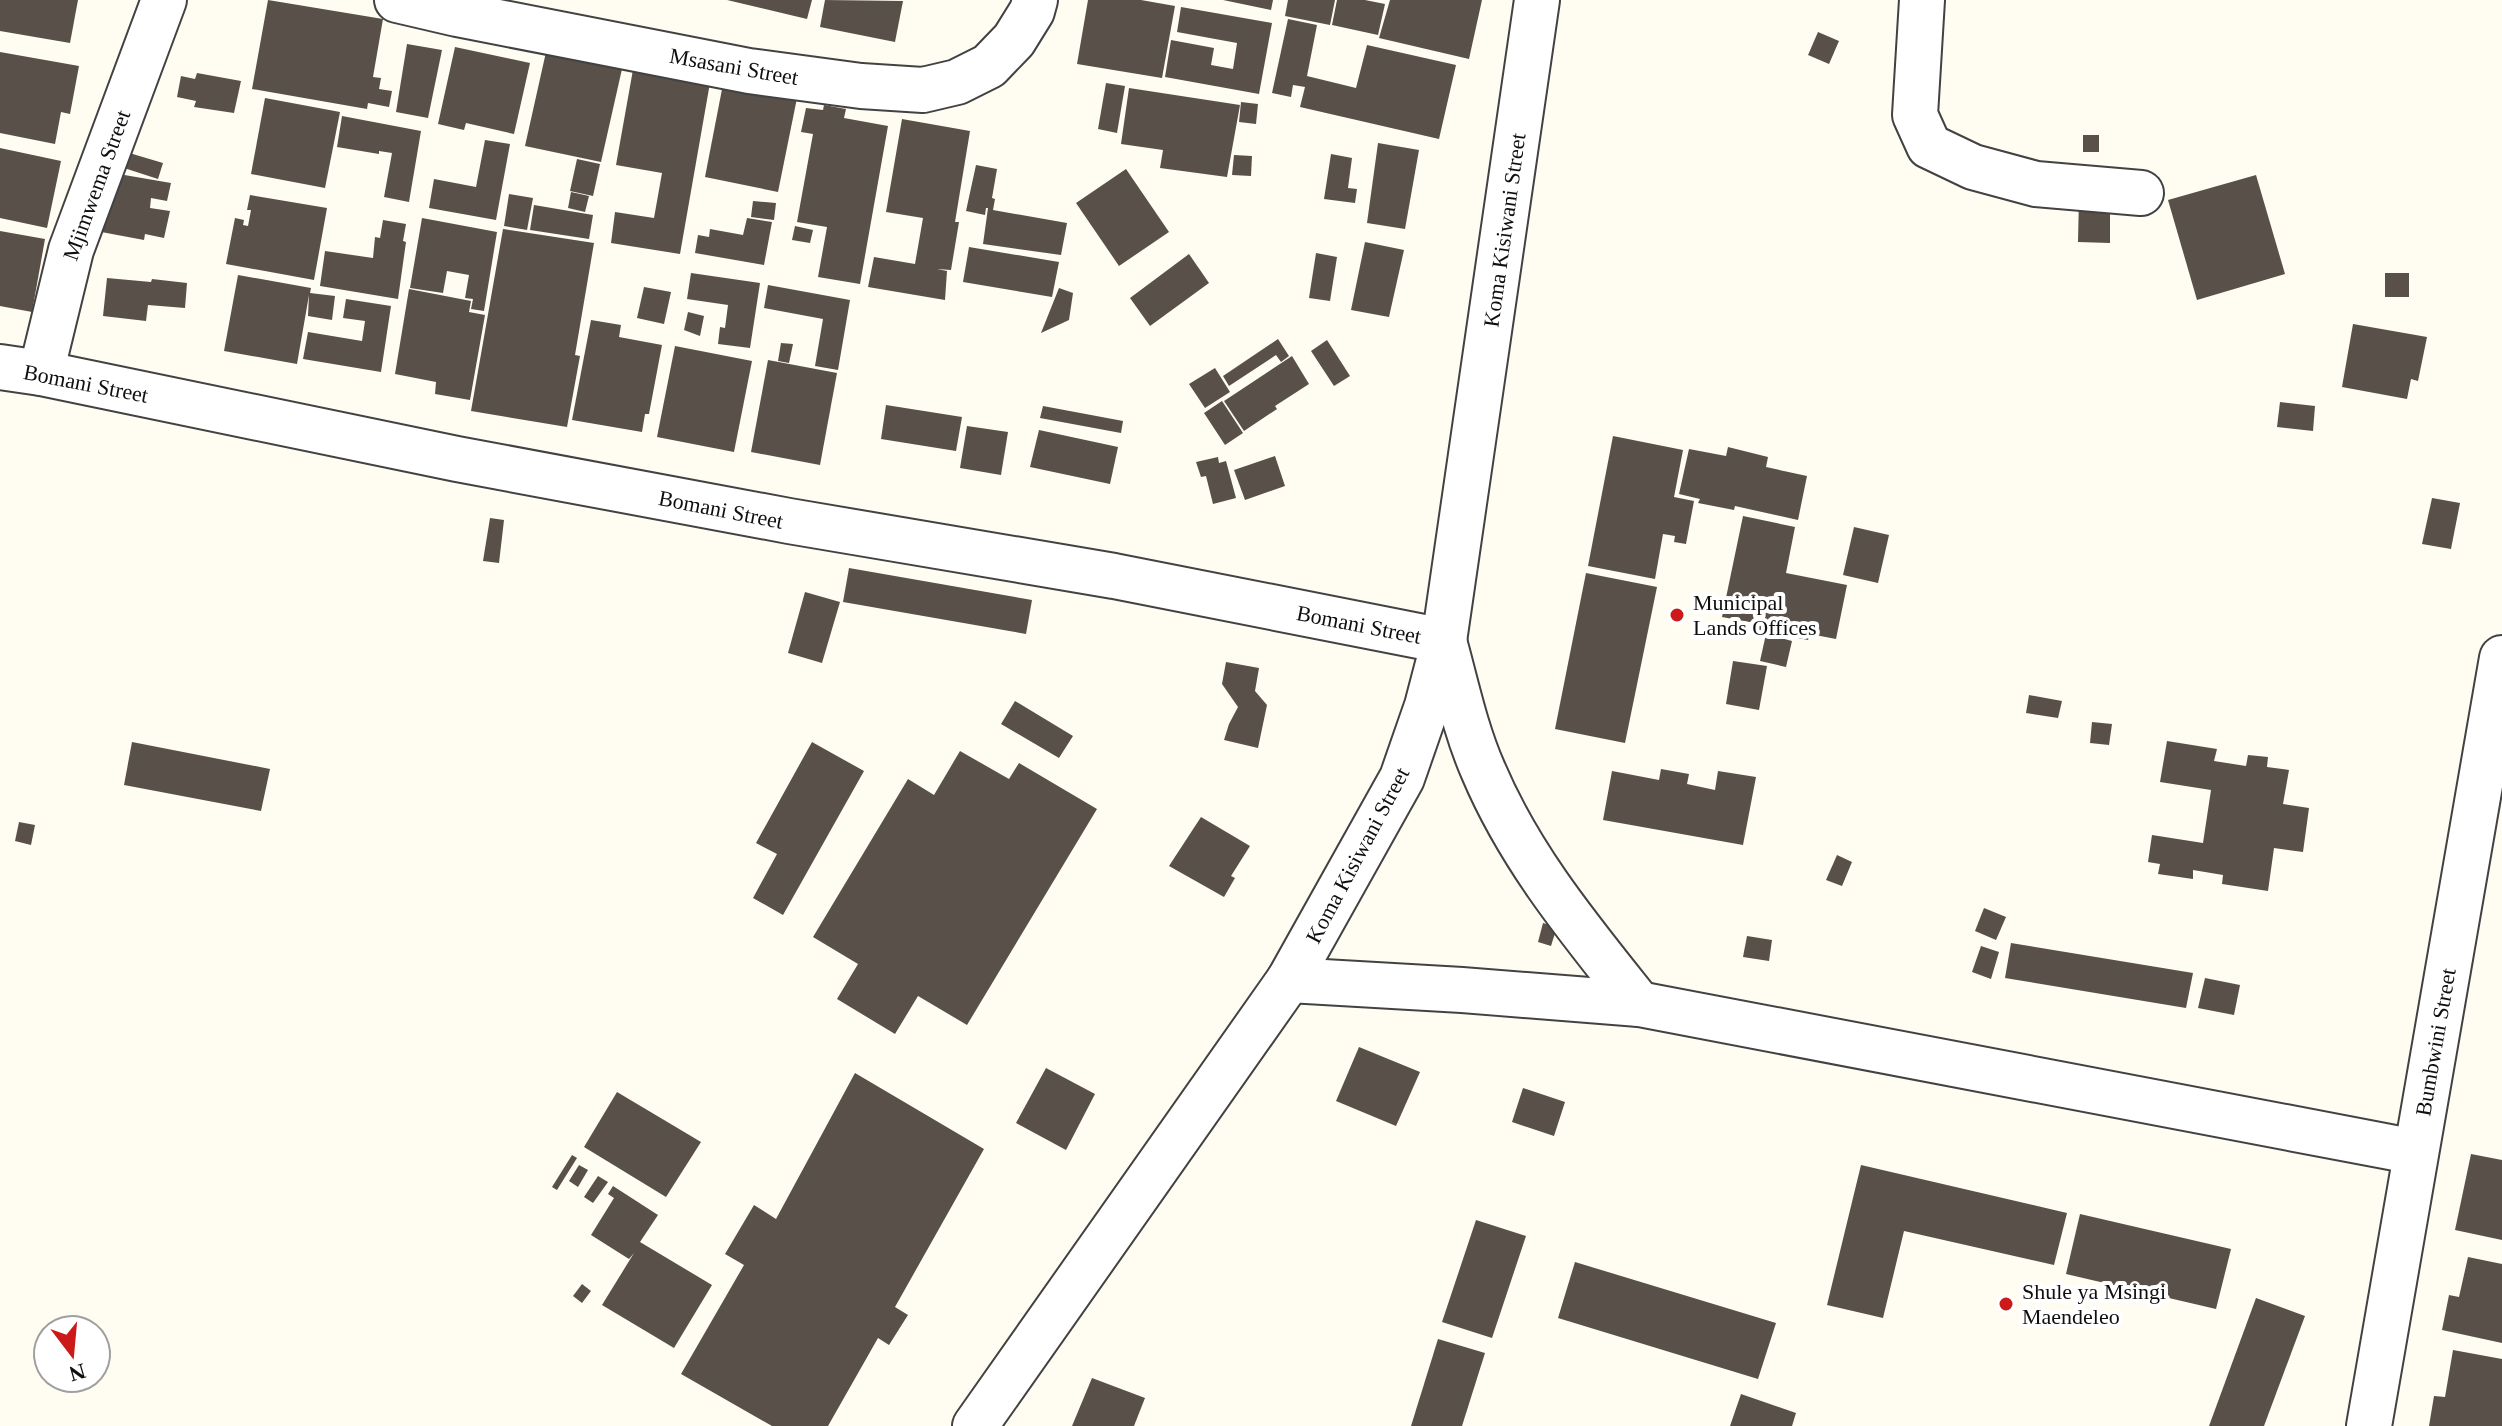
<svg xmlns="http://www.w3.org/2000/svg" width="2502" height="1426" font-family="'Times New Roman',serif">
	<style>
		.building { fill: #59504a }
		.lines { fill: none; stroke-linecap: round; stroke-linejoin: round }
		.minor-casing { stroke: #424242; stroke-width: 48 }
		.minor { stroke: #fff; stroke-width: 44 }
		.poi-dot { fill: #cc1919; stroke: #fff; stroke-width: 3 }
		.labels { text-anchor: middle; stroke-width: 8; stroke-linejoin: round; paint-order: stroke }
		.street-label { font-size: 22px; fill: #0f0f0f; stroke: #fff }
		.poi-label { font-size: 22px; fill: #0f0f0f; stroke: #fff; text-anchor: start }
	</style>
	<rect width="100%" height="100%" fill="#fffdf1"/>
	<!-- building -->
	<g class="building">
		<path d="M0 0H78L70 43 0 31Z"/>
		<path d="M268 0 383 19 373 77 381 78 379 89 392 91 389 107 368 103 367 109 252 89Z"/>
		<path d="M727 0H812L807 19Z"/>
		<path d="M825 0 903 1 895 42 820 27Z"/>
		<path d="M1088 0H1141L1175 6 1162 78 1077 64Z"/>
		<path d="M1223 0H1273L1271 10Z"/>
		<path d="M1288 0H1335L1330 25 1285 16Z"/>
		<path d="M1337 0H1365L1385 4 1378 35 1332 25Z"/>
		<path d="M1390 0H1482L1469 59 1379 38Z"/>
		<path d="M1181 7 1272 23 1259 94 1165 77 1171 40 1214 48 1211 65 1233 69 1237 43 1177 32Z"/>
		<path d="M1288 19 1317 25 1307 76 1356 88 1367 45 1456 65 1439 139 1300 107 1305 87 1293 85 1291 97 1272 93Z"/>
		<path d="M1818 32 1839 41 1829 64 1808 55Z"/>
		<path d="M407 44 442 50 428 118 396 112Z"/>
		<path d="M455 47 530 63 514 134 466 123 464 130 438 124Z"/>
		<path d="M0 52 79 66 70 114 61 112 55 144 0 133Z"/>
		<path d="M546 52 622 69 601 162 525 146Z"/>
		<path d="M634 64 711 77 680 254 611 243 615 212 654 218 662 173 616 165Z"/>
		<path d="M197 73 241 81 234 113 194 107 196 101 177 97 181 76 195 79Z"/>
		<path d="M1106 83 1125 86 1117 133 1098 129Z"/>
		<path d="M723 84 797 98 778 192 705 177Z"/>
		<path d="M1129 88 1240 105 1227 177 1160 168 1163 150 1121 144Z"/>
		<path d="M265 98 340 112 325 188 251 174Z"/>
		<path d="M1241 102 1258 104 1256 124 1239 122Z"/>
		<path d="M824 105 846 109 844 118 888 126 860 284 818 277 827 227 797 222 813 134 801 132 806 108 823 110Z"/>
		<path d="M342 116 421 131 409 202 384 197 392 153 379 151V154L337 147Z"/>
		<path d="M902 119 970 131 955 222H959L951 270 937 269 947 271 945 300 868 287 874 257 915 264 923 218 886 212Z"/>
		<rect x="2083" y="135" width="16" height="17"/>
		<path d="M485 140 510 144 496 220 429 208 434 179 476 187Z"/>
		<path d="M1378 143 1419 150 1405 229 1367 223Z"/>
		<path d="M0 148 61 161 47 228 0 218Z"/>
		<path d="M126 152 163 163 158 179 121 167Z"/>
		<path d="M1331 154 1352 158 1348 188 1357 189 1355 203 1324 199Z"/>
		<path d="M1234 155 1252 156 1251 176 1232 175Z"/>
		<path d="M577 159 600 164 593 196 570 191Z"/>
		<path d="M976 165 997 169 992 198 995 199 993 210 1067 223 1061 255 983 244 988 208H986L985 215 966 211Z"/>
		<path d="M1126 169 1169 232 1119 266 1076 203Z"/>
		<path d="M107 172 171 183 167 201 151 198 150 208 170 211 164 238 145 234 144 240 96 231Z"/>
		<path d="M2256 175 2285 274 2197 300 2168 200Z"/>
		<path d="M571 192 589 196 585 212 568 208Z"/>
		<path d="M509 194 533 198 527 230 504 226Z"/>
		<path d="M250 195 327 208 314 280 226 264 235 218 244 220 243 225 248 226 251 210H247Z"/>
		<path d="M2079 197H2110V243L2078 242Z"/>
		<path d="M753 201 776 203 774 220 751 217Z"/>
		<path d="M534 205 593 215 589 239 530 230Z"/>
		<path d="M422 218 497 232 484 311 471 309 473 299 465 298 469 275 447 271 443 293 410 288Z"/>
		<path d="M747 218 772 222 764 265 695 253 698 235 709 237 710 229 743 235Z"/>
		<path d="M383 220 406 224 403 241 406 242 398 299 320 286 325 251 373 258 375 237 380 238Z"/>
		<path d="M795 226 813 230 810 243 792 240Z"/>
		<path d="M503 229 594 243 575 355 580 356 567 427 471 411Z"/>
		<path d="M0 231 45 239 32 312 0 306Z"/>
		<path d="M1365 242 1404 250 1389 317 1351 310Z"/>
		<path d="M969 247 1059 262 1052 297 963 282Z"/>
		<path d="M1316 253 1337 257 1330 301 1309 298Z"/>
		<path d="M1189 254 1209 283 1150 326 1130 298Z"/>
		<path d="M691 273 760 283 750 348 718 344 720 327 725 328 728 305 687 299Z"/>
		<rect x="2385" y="273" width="24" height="24"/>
		<path d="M238 275 311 288 310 293 335 296 332 320 308 316 309 295 297 364 224 351Z"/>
		<path d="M107 278 151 282 152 279 187 283 185 308 148 305 146 321 103 316Z"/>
		<path d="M768 285 850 300 838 370 815 366 823 319 764 308Z"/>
		<path d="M644 287 671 292 664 324 637 318Z"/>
		<path d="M1059 288 1073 293 1069 320 1041 333Z"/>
		<path d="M409 289 471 301 469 312 485 315 470 400 435 394 436 382 395 374Z"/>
		<path d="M346 299 391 306 381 372 303 359 308 332 362 341 365 321 343 318Z"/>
		<path d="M688 312 704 316 700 336 684 330Z"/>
		<path d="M591 320 621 325 619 337 662 345 649 414H645L642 432 572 420Z"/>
		<path d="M2353 324 2427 337 2418 381 2411 379 2407 399 2342 387Z"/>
		<path d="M1278 339 1289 356 1281 362 1276 355 1229 386 1223 376Z"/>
		<path d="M1327 340 1350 376 1334 386 1311 351Z"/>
		<path d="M781 343 793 344 789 363 778 361Z"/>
		<path d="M675 346 752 361 734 452 657 437Z"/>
		<path d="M1292 356 1309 384 1275 406 1277 409 1244 431 1224 401Z"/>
		<path d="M768 360 837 373 820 465 751 452Z"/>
		<path d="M1215 368 1230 392 1205 408 1189 384Z"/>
		<path d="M1222 401 1243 433 1225 445 1204 413Z"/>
		<path d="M2280 402 2315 406 2313 431 2277 427Z"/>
		<path d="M886 405 962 417 956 451 881 439Z"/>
		<path d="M1043 406 1123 421 1121 433 1040 418Z"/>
		<path d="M967 426 1008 432 1001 475 960 468Z"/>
		<path d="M1039 430 1118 447 1110 484 1030 467Z"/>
		<path d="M1613 436 1683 450 1674 497 1694 501 1686 544 1674 542 1675 536 1663 534 1655 579 1588 566Z"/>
		<path d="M1728 447 1768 457 1766 467 1807 476 1798 520 1735 506 1734 510 1698 503 1700 499 1679 494 1689 449 1726 456Z"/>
		<path d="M1275 456 1285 486 1245 500 1234 470Z"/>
		<path d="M1218 457 1219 463 1226 461 1236 498 1213 504 1206 476 1201 477 1196 462Z"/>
		<path d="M2432 498 2460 503 2451 549 2422 544Z"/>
		<path d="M1743 516 1795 527 1786 573 1847 585 1836 639 1810 634 1808 640 1753 629 1755 623 1722 617Z"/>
		<path d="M490 518 504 520 499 563 483 561Z"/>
		<path d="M1854 527 1889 535 1878 583 1843 575Z"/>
		<path d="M849 568 1032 600 1026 634 843 602Z"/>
		<path d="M1586 573 1657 587 1625 743 1555 729Z"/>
		<path d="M805 592 840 602 822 663 788 653Z"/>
		<path d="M1766 634 1792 641 1786 667 1760 661Z"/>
		<path d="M1733 661 1767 666 1759 710 1726 704Z"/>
		<path d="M1226 662 1259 668 1255 691 1267 705 1258 748 1224 740 1229 724 1238 707 1222 684Z"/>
		<path d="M2029 695 2062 701 2058 718 2026 713Z"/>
		<path d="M1015 701 1073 736 1059 758 1001 724Z"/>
		<path d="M2092 722 2112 724 2109 745 2090 743Z"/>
		<path d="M2167 741 2217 749 2214 761 2246 766 2248 755 2268 757 2267 767 2289 770 2283 804 2309 808 2303 852 2274 848 2268 891 2222 884 2223 875 2193 870V879L2158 874 2160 864 2148 862 2152 835 2203 843 2211 790 2160 782Z"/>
		<path d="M132 742 270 769 261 811 124 785Z"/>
		<path d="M812 742 864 771 783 915 753 898 777 854 756 843Z"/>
		<path d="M960 751 1009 779 1019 763 1097 809 967 1025 918 996 895 1034 837 999 858 964 813 937 908 779 934 795Z"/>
		<path d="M1661 769 1689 774 1687 784 1715 790 1718 771 1756 777 1743 845 1603 820 1612 771 1659 780Z"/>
		<path d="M1201 817 1250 846 1231 876 1235 878 1224 897 1169 866Z"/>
		<path d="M19 822 35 825 31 845 15 841Z"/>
		<path d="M1837 855 1852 862 1842 886 1826 880Z"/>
		<path d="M1984 908 2006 917 1996 940 1975 931Z"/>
		<path d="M1543 923 1557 927 1551 946 1538 942Z"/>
		<path d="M1747 936 1772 940 1769 961 1743 957Z"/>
		<path d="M2011 943 2193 973 2186 1008 2005 978Z"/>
		<path d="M1981 946 1999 952 1991 979 1972 972Z"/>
		<path d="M2205 978 2240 985 2234 1015 2198 1008Z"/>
		<path d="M1359 1047 1420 1072 1396 1126 1336 1101Z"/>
		<path d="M1046 1068 1095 1094 1066 1150 1016 1123Z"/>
		<path d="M855 1073 984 1149 895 1307 908 1315 889 1345 878 1338 828 1426H772L681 1374 744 1265 725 1254 754 1205 776 1219Z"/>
		<path d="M1523 1088 1565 1102 1554 1136 1512 1122Z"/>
		<path d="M617 1092 701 1142 666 1197 584 1147Z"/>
		<path d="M2471 1154 2502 1160V1240L2455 1230Z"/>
		<path d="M572 1155 577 1158 557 1190 552 1187Z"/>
		<path d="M579 1165 588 1170 578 1187 569 1181Z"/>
		<path d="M1861 1165 2067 1213 2054 1265 1904 1231 1883 1318 1827 1305Z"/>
		<path d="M598 1176 608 1182 593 1203 584 1197Z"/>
		<path d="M613 1186 658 1215 640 1242 712 1285 674 1348 602 1305 634 1253 629 1259 591 1235 614 1198 608 1194Z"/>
		<path d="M2080 1214 2231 1249 2216 1309 2066 1274Z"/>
		<path d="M1476 1220 1526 1236 1492 1338 1442 1322Z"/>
		<path d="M2468 1257 2502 1264V1343L2442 1330 2449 1295 2459 1297Z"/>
		<path d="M1575 1262 1776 1323 1758 1379 1558 1318Z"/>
		<path d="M582 1284 591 1291 582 1303 573 1296Z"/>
		<path d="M2256 1298 2305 1316 2264 1426H2209Z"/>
		<path d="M1438 1339 1485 1353 1462 1426H1411Z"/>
		<path d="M2453 1350 2502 1359V1426H2429L2434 1396 2445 1397Z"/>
		<path d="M1092 1378 1145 1398 1134 1426H1072Z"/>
		<path d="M1741 1394 1796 1413 1792 1426H1730Z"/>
	</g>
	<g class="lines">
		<!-- minor casing -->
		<g class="minor-casing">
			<g id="minor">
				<path d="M397 0 457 14 749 71 861 86 923 90 957 82 989 66 1014 40 1032 11 1035 0"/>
				<path d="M1922 0 1915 115 1929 146 1973 167 2036 184 2141 193"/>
				<path d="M0 367 41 373 457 459 789 521 1114 576 1444 641C1456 684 1465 729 1483 770 1520 858 1580 930 1639 1004"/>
				<path d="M41 373 71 250 164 0"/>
				<path d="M1289 980 1462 990 1639 1004 2416 1152"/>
				<path d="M975 1426 1289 980 1402 778 1427 706 1444 641 1537 0"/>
				<path d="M2369 1426 2502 658"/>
			</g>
		</g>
		<!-- minor -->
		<use href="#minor" class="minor"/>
	</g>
	<!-- markers -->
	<g class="poi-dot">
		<circle cx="1677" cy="615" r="8"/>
		<circle cx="2006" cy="1304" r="8"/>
	</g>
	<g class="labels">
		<!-- street labels -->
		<g class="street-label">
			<text transform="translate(734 66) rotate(10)" y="8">Msasani Street</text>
			<text transform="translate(96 185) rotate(-70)" y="8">Mjimwema Street</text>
			<text transform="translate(1504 230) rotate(-82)" y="8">Koma Kisiwani Street</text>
			<text transform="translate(86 383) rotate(11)" y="8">Bomani Street</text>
			<text transform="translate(721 509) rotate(11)" y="8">Bomani Street</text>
			<text transform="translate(1359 624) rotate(11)" y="8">Bomani Street</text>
			<text transform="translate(1357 855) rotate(-62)" y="8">Koma Kisiwani Street</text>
			<text transform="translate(2435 1042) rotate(-80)" y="8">Bumbwini Street</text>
		</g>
		<!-- poi labels -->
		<g class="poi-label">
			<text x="1693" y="610">Municipal<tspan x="1693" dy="25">Lands Offices</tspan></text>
			<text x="2022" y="1299">Shule ya Msingi<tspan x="2022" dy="25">Maendeleo</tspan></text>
		</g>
	</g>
	<!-- north arrow -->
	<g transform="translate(72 1354) rotate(164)"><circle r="38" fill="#ffffff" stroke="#9f9f9f" stroke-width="2"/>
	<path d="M0-6L14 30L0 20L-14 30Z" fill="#cc1919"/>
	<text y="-12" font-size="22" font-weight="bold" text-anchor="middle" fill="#0f0f0f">N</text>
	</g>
</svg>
